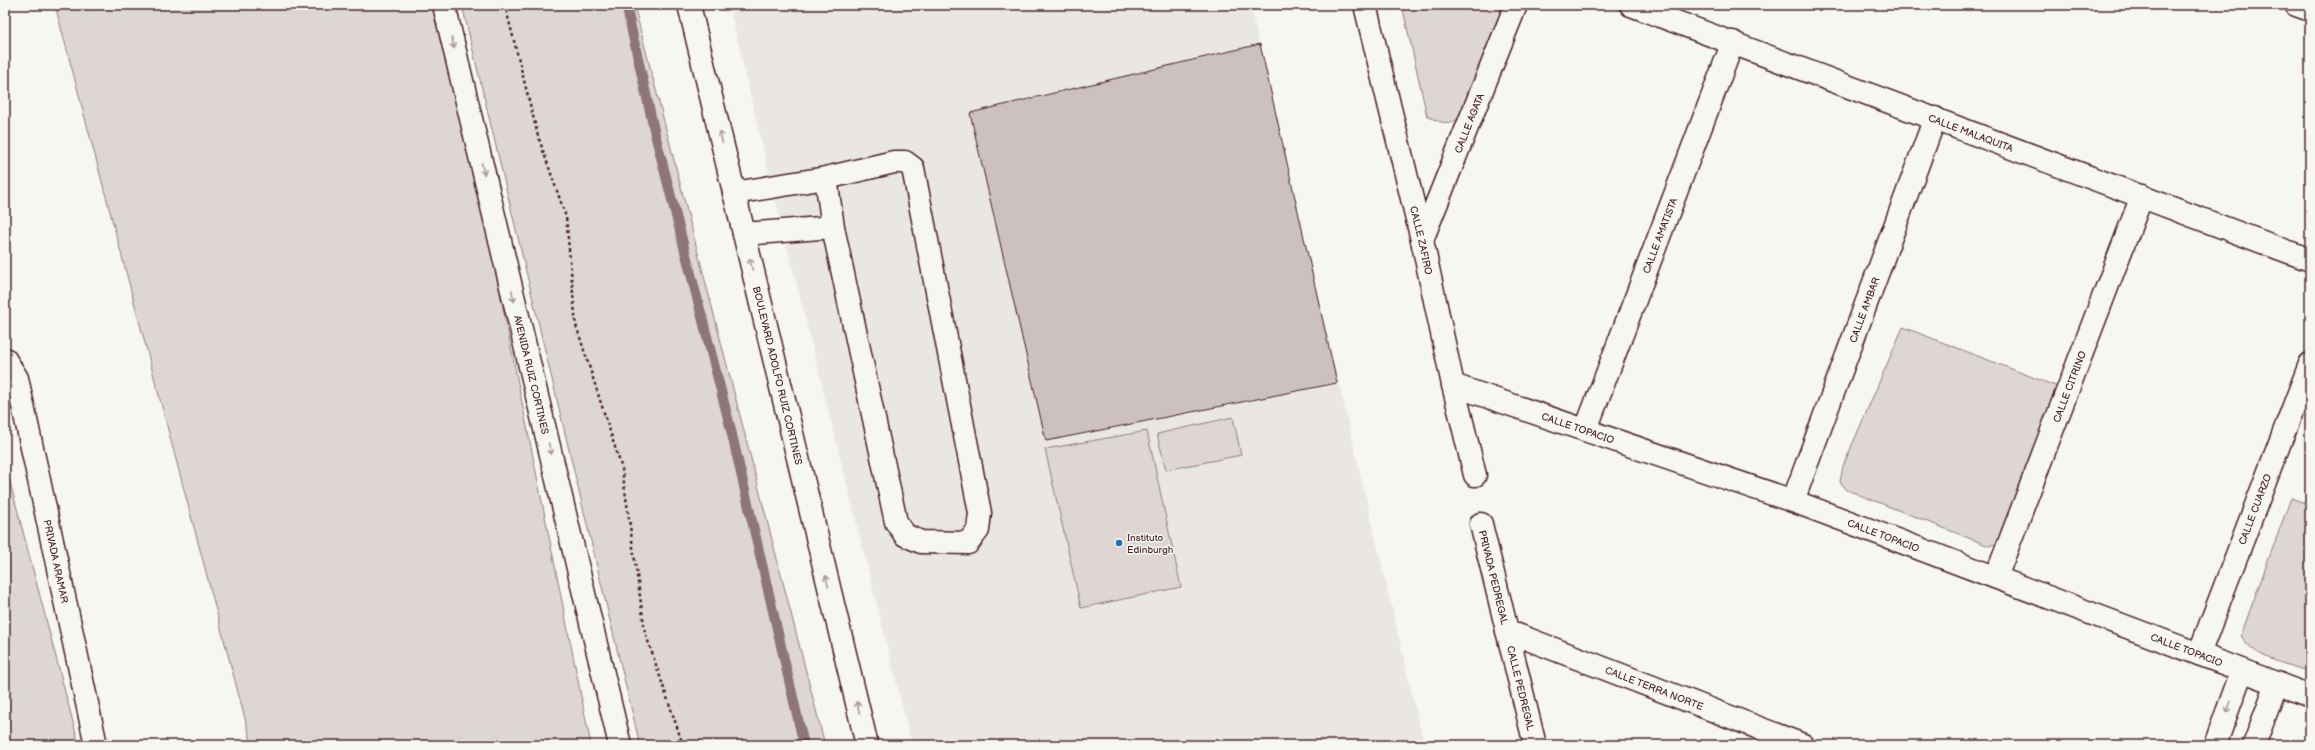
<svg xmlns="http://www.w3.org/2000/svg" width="2315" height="750" font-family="'Balsamiq Sans',sans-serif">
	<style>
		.built { fill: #e9e6e3 }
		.green { fill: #ddd6d5; stroke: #947a80 }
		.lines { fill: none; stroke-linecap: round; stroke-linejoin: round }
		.stream { stroke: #8e747a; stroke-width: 10 }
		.building { fill: #ccc1c0; stroke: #4a1f2b }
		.minor-casing { stroke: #4a1f2b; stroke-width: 25 }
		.major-casing { stroke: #4a1f2b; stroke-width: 25 }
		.path { stroke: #4a1f2b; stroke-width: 2.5; stroke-dasharray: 3 3; stroke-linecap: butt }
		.minor { stroke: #f6f6f2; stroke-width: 22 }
		.major { stroke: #f6f6f2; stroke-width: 22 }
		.oneway { stroke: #a99598 }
		.poi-dot { fill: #1f6fb2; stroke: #f6f6f2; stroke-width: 1.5 }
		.labels { text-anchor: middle; stroke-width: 3; stroke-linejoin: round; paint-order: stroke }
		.street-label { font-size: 10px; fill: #4a1f2b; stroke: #f6f6f2 }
		.poi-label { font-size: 10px; fill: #4a1f2b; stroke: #f6f6f2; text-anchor: start }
	</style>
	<rect width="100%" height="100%" fill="#f6f6f2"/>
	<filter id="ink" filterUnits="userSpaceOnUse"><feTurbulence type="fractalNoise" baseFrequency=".025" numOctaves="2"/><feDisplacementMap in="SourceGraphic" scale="8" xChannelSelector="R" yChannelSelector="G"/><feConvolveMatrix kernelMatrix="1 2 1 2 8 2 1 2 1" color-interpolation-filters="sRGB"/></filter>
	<g filter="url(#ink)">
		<!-- built -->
		<path class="built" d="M729 5H1250L1424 745H912L765 157Z"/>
		<!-- green -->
		<g class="green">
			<path d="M55 5H442L591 745H252Z"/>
			<path d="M462 5H634L825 745H640Z"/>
			<path d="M1402 5H1504L1464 115C1449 126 1443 124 1427 116Z"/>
			<path d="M1903 327 2058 387 1998 543 1989 546 1847 490 1840 482 1843 466Z"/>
			<path d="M1233 417 1241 455 1166 470 1157 434Z"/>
			<path d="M1147 431 1181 587 1081 608 1045 449Z"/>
			<path d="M5 463 79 745H5Z"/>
			<path d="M2291 498 2310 505V672C2287 664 2252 658 2241 635Z"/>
		</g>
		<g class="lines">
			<!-- stream -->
			<path class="stream" d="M626 5 655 134 730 426 804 745"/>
		</g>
		<!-- building -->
		<path class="building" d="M1260 44 1337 383 1046 441 970 113Z"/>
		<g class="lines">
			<!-- minor casing -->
			<g class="minor-casing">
				<g id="minor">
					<path id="s1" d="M1365 5 1422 240 1453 385 1475 475"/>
					<path id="s2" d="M1631 5 2310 260"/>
					<path d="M2296 5 2310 10"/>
					<path d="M826 178 833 227"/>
					<path d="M734 193 826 178 894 162H905L913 168 980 513 978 530 968 543 921 542 905 535 896 522 833 227 744 234"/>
					<path id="s3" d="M1422 240 1516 5"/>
					<path id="s4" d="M5 359 17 378 96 745"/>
					<path id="s5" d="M1453 385 1793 501 2310 696"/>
					<path id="s6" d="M1586 429 1733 42"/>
					<path id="s7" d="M1793 501 1935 118"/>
					<path id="s8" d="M1481 524 1535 745"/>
					<path id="s9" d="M1996 577 2142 196"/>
					<path id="s10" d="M1507 631 1803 745"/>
					<path id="s11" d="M2199 654 2310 364"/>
					<path d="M2215 745 2242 671"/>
					<path d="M2254 745 2277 683"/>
				</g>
			</g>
			<!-- major casing -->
			<g class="major-casing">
				<g id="major">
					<path id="s12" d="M444 5 620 745"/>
					<path id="s13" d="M689 5 867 745"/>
				</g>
			</g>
			<!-- path -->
			<path class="path" d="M505 5 538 136 566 217 576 325 622 469 645 632 683 745"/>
			<!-- minor -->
			<use href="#minor" class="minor"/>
			<!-- major -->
			<use href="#major" class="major"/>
		</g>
		<!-- one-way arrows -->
		<defs><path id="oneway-shaft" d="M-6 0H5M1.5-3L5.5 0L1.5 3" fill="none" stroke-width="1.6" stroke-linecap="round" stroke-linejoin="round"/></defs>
		<g class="oneway">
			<use href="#oneway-shaft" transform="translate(453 43) rotate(77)"/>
			<use href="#oneway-shaft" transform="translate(721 137) rotate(-104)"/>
			<use href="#oneway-shaft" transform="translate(483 169) rotate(77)"/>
			<use href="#oneway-shaft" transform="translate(751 264) rotate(-103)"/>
			<use href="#oneway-shaft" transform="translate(513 296) rotate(77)"/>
			<use href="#oneway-shaft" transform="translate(550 449) rotate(77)"/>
			<use href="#oneway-shaft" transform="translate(827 581) rotate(-103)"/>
			<use href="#oneway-shaft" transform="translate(858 707) rotate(-104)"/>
			<use href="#oneway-shaft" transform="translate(2229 707) rotate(109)"/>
		</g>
	</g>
	<!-- markers -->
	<circle class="poi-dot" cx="1119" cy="543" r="4"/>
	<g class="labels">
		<!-- street labels -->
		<g class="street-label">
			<text dy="4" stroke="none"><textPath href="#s3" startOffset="126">CALLE AGATA</textPath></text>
			<text dy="4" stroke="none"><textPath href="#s2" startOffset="363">CALLE MALAQUITA</textPath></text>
			<text dy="4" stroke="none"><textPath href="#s6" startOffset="207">CALLE AMATISTA</textPath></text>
			<text dy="4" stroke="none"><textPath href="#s1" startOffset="242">CALLE ZAFIRO</textPath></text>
			<text dy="4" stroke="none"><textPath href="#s7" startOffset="204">CALLE AMBAR</textPath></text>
			<text dy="4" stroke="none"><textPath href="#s12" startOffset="380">AVENIDA RUIZ CORTINES</textPath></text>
			<text dy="4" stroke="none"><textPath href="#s13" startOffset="381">BOULEVARD ADOLFO RUIZ CORTINES</textPath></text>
			<text dy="4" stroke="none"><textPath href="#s9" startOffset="204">CALLE CITRINO</textPath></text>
			<text dy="4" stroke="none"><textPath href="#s5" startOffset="132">CALLE TOPACIO</textPath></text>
			<text dy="4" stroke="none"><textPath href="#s11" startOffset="155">CALLE CUARZO</textPath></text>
			<text dy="4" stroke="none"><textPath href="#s5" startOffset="456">CALLE TOPACIO</textPath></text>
			<text dy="4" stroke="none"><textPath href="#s4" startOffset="210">PRIVADA ARAMAR</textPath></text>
			<text dy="4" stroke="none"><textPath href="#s8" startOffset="55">PRIVADA PEDREGAL</textPath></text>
			<text dy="4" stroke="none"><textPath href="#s5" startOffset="780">CALLE TOPACIO</textPath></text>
			<text dy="4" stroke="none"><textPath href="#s8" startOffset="169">CALLE PEDREGAL</textPath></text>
			<text dy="4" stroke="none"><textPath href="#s10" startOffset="158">CALLE TERRA NORTE</textPath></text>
		</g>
		<!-- poi labels -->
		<g class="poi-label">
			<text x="1127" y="541">Instituto<tspan x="1127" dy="12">Edinburgh</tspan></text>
		</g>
	</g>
	<!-- margin -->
	<rect width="2315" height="750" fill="none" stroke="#f6f6f2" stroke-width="20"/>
	<rect x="10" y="10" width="2295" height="730" fill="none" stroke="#4a1f2b" stroke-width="1.5" filter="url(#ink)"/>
</svg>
